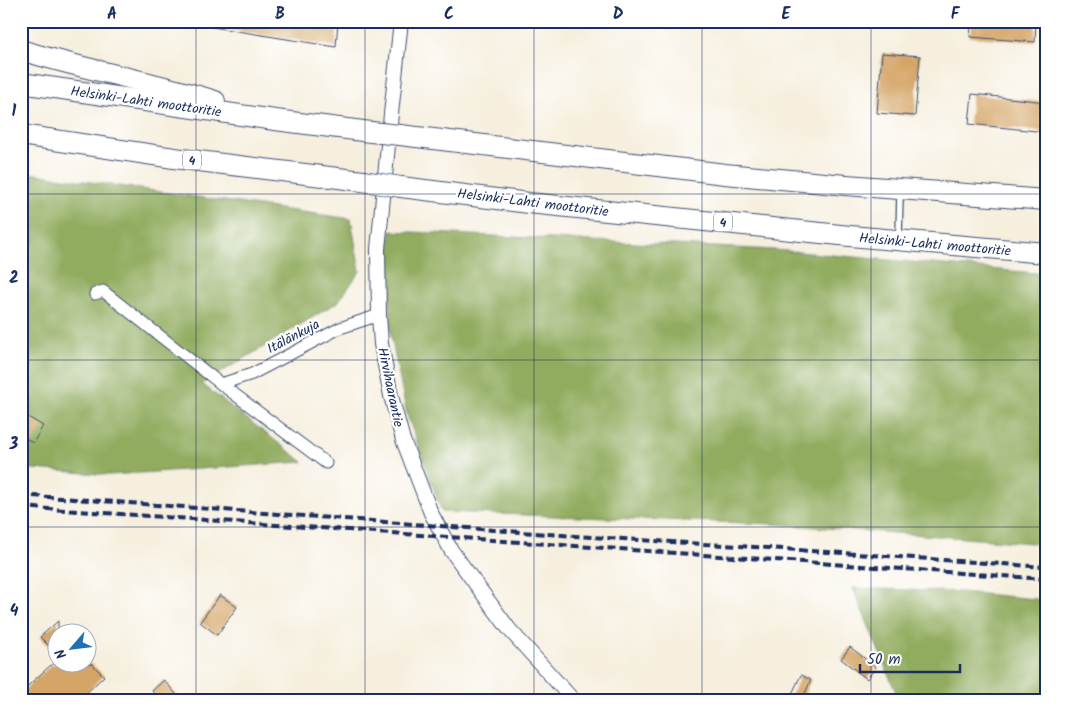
<svg xmlns="http://www.w3.org/2000/svg" width="1067" height="721" font-family="Kalam,sans-serif">
	<style>
		.forest { fill: #91ac5f; stroke: #566e5e }
		.building { fill: #d4a566 }
		.lines { fill: none; stroke-linecap: round; stroke-linejoin: round }
		.service-casing { stroke: #3c4c71; stroke-width: 8 }
		.minor-casing { stroke: #3c4c71; stroke-width: 13 }
		.tertiary-casing { stroke: #3c4c71; stroke-width: 16 }
		.motorway-casing { stroke: #3c4c71; stroke-width: 22 }
		.service { stroke: #fff; stroke-width: 5.5 }
		.minor { stroke: #fff; stroke-width: 11 }
		.tertiary { stroke: #fff; stroke-width: 14 }
		.motorway { stroke: #fff; stroke-width: 20 }
		.rail { stroke: #1b2f5e; stroke-width: 4; stroke-dasharray: 8 4; stroke-linecap: butt }
		.motorway-bridge-casing { stroke: #3c4c71; stroke-width: 22; stroke-linecap: butt }
		.motorway-bridge { stroke: #fff; stroke-width: 20 }
		.grid { fill: none; stroke: #1b2f5e; stroke-width: 1; stroke-opacity: 0.55 }
		.labels { text-anchor: middle; stroke-width: 4.5; stroke-linejoin: round; paint-order: stroke }
		.shield { fill: #fff; stroke: #5f6d8e; stroke-width: 1 }
		.shield-label { font-size: 12px; font-weight: bold; fill: #1b2f5e }
		.street-label { font-size: 14px; fill: #1b2f5e; stroke: #fff }
		.neatline { fill: none; stroke: #1b2f5e; stroke-width: 2 }
		.grid-label { font-size: 16px; text-anchor: middle; font-weight: bold; fill: #1b2f5e }
	</style>
	<rect width="100%" height="100%" fill="#fff"/>
	<filter id="ink" filterUnits="userSpaceOnUse"><feTurbulence type="fractalNoise" baseFrequency=".02" numOctaves="2"/><feDisplacementMap in="SourceGraphic" scale="10" xChannelSelector="R" yChannelSelector="G"/><feConvolveMatrix kernelMatrix="1 2 1 2 8 2 1 2 1" color-interpolation-filters="sRGB"/></filter>
	<filter id="wash" filterUnits="userSpaceOnUse"><feTurbulence type="fractalNoise" baseFrequency=".0096" numOctaves="4" result="noise"/><feDisplacementMap in="SourceGraphic" scale="20" xChannelSelector="R" yChannelSelector="G"/><feGaussianBlur stdDeviation="1.12" result="paint"/><feColorMatrix in="noise" values="0 0 0 0 0 0 0 0 0 0 0 0 0 0 0 0 0 1.4 0 .05"/><feComposite in="paint" operator="in"/></filter>
	<g filter="url(#wash)">
		<rect width="100%" height="100%" fill="#f6efde"/>
		<!-- forest -->
		<g class="forest">
			<path d="M21 172 351 219 360 271 338 302 202 384 303 462 110 475 21 468Z"/>
			<path d="M391 231 776 250 1046 274V544L773 524 442 512 407 415 391 336 388 252Z"/>
			<path d="M853 588 962 592 1046 600V700H899Z"/>
		</g>
		<g id="blocks">
			<!-- building -->
			<g class="building">
				<path d="M212 21H338L336 47 212 27Z"/>
				<path d="M971 21H1036L1035 42 970 37Z"/>
				<path d="M882 53 920 56 915 116 877 113Z"/>
				<path d="M972 94 1046 102V132L969 124Z"/>
				<path d="M28 417 43 426 33 443 21 435V428Z"/>
				<path d="M220 595 237 607 217 635 200 622Z"/>
				<path d="M58 621V655L40 637Z"/>
				<path d="M850 647 876 667 867 679 841 659Z"/>
				<path d="M52 664H92L104 676 79 700H21V692Z"/>
				<path d="M801 675 811 680 802 700H789Z"/>
				<path d="M164 680 181 700H160L152 691Z"/>
			</g>
		</g>
	</g>
	<g filter="url(#ink)">
		<use href="#blocks" fill-opacity="0" stroke="#3c4c71" stroke-width="1"/>
		<g class="lines">
			<!-- service casing -->
			<g class="service-casing">
				<path id="service" d="M899 237 900 194"/>
			</g>
			<!-- minor casing -->
			<g class="minor-casing">
				<g id="minor">
					<path d="M95 294 103 291 221 384 252 374 340 328 379 315"/>
					<path d="M221 384 326 463"/>
				</g>
			</g>
			<!-- tertiary casing -->
			<g class="tertiary-casing">
				<path id="tertiary" d="M401 21 391 114 378 249 379 315 381 344 391 396 403 440 431 513 451 550 478 587 509 629 573 700"/>
			</g>
			<!-- motorway casing -->
			<g class="motorway-casing">
				<g id="motorway">
					<path d="M21 50C85 70 151 81 215 101"/>
					<path d="M21 83 275 120 371 132"/>
					<path d="M21 135 174 158 363 181"/>
					<path d="M400 135 725 174 846 185 1046 200"/>
					<path d="M401 187 529 203 850 236 1046 253"/>
				</g>
			</g>
			<!-- service -->
			<use href="#service" class="service"/>
			<!-- minor -->
			<use href="#minor" class="minor"/>
			<!-- tertiary -->
			<use href="#tertiary" class="tertiary"/>
			<!-- motorway -->
			<use href="#motorway" class="motorway"/>
			<!-- rail -->
			<g class="rail">
				<path d="M21 495 575 536 754 547 1046 567"/>
				<path d="M21 507 1046 579"/>
			</g>
			<!-- motorway-bridge casing -->
			<g class="motorway-bridge-casing">
				<g id="motorway-bridge">
					<path d="M371 132 400 135"/>
					<path d="M363 181 401 187"/>
				</g>
			</g>
			<!-- motorway-bridge -->
			<use href="#motorway-bridge" class="motorway-bridge"/>
		</g>
	</g>
	<!-- grid -->
	<path class="grid" d="M196 21V700M365 21V700M534 21V700M702 21V700M871 21V700M21 194H1046M21 360H1046M21 527H1046"/>
	<g class="labels">
		<!-- shield labels -->
		<g class="shield">
			<rect x="183" y="150.5" width="18" height="19" rx="4"/>
			<rect x="714" y="212.5" width="18" height="19" rx="4"/>
		</g>
		<g class="shield-label">
			<text x="192" y="164">4</text>
			<text x="723" y="226">4</text>
		</g>
		<!-- street labels -->
		<g class="street-label">
			<text transform="translate(146 101) rotate(8)" y="5">Helsinki-Lahti moottoritie</text>
			<text transform="translate(533 202) rotate(7)" y="5">Helsinki-Lahti moottoritie</text>
			<text transform="translate(935 244) rotate(5)" y="5">Helsinki-Lahti moottoritie</text>
			<text transform="translate(293 336) rotate(-28)" y="5">Itälänkuja</text>
			<text transform="translate(391 387) rotate(78)" y="5">Hirvihaarantie</text>
		</g>
	</g>
	<!-- margin -->
	<rect width="1067" height="721" fill="none" stroke="#fff" stroke-width="55"/>
	<!-- north arrow -->
	<g transform="translate(72 648) rotate(242)"><circle r="24" fill="#ffffff" stroke="#a4acbf"/>
	<path d="M0-4L9 19L0 12L-9 19Z" fill="#1f6fb2"/>
	<text y="-8" font-size="14" font-weight="bold" text-anchor="middle" fill="#1b2f5e">N</text>
	</g>
	<!-- scale -->
	<path d="M860 664v8h100v-8" fill="none" stroke="#1b2f5e" stroke-width="2.5"/>
	<text x="867" y="664" font-size="15" fill="#1b2f5e" stroke="#ffffff" stroke-width="4" paint-order="stroke">50 m</text>
	<rect x="28" y="28" width="1012" height="666" class="neatline"/>
	<g class="grid-label">
		<text x="112" y="19">A</text>
		<text x="280" y="19">B</text>
		<text x="449" y="19">C</text>
		<text x="618" y="19">D</text>
		<text x="786" y="19">E</text>
		<text x="955" y="19">F</text>
		<text x="14" y="116">1</text>
		<text x="14" y="283">2</text>
		<text x="14" y="449">3</text>
		<text x="14" y="616">4</text>
	</g>
</svg>
